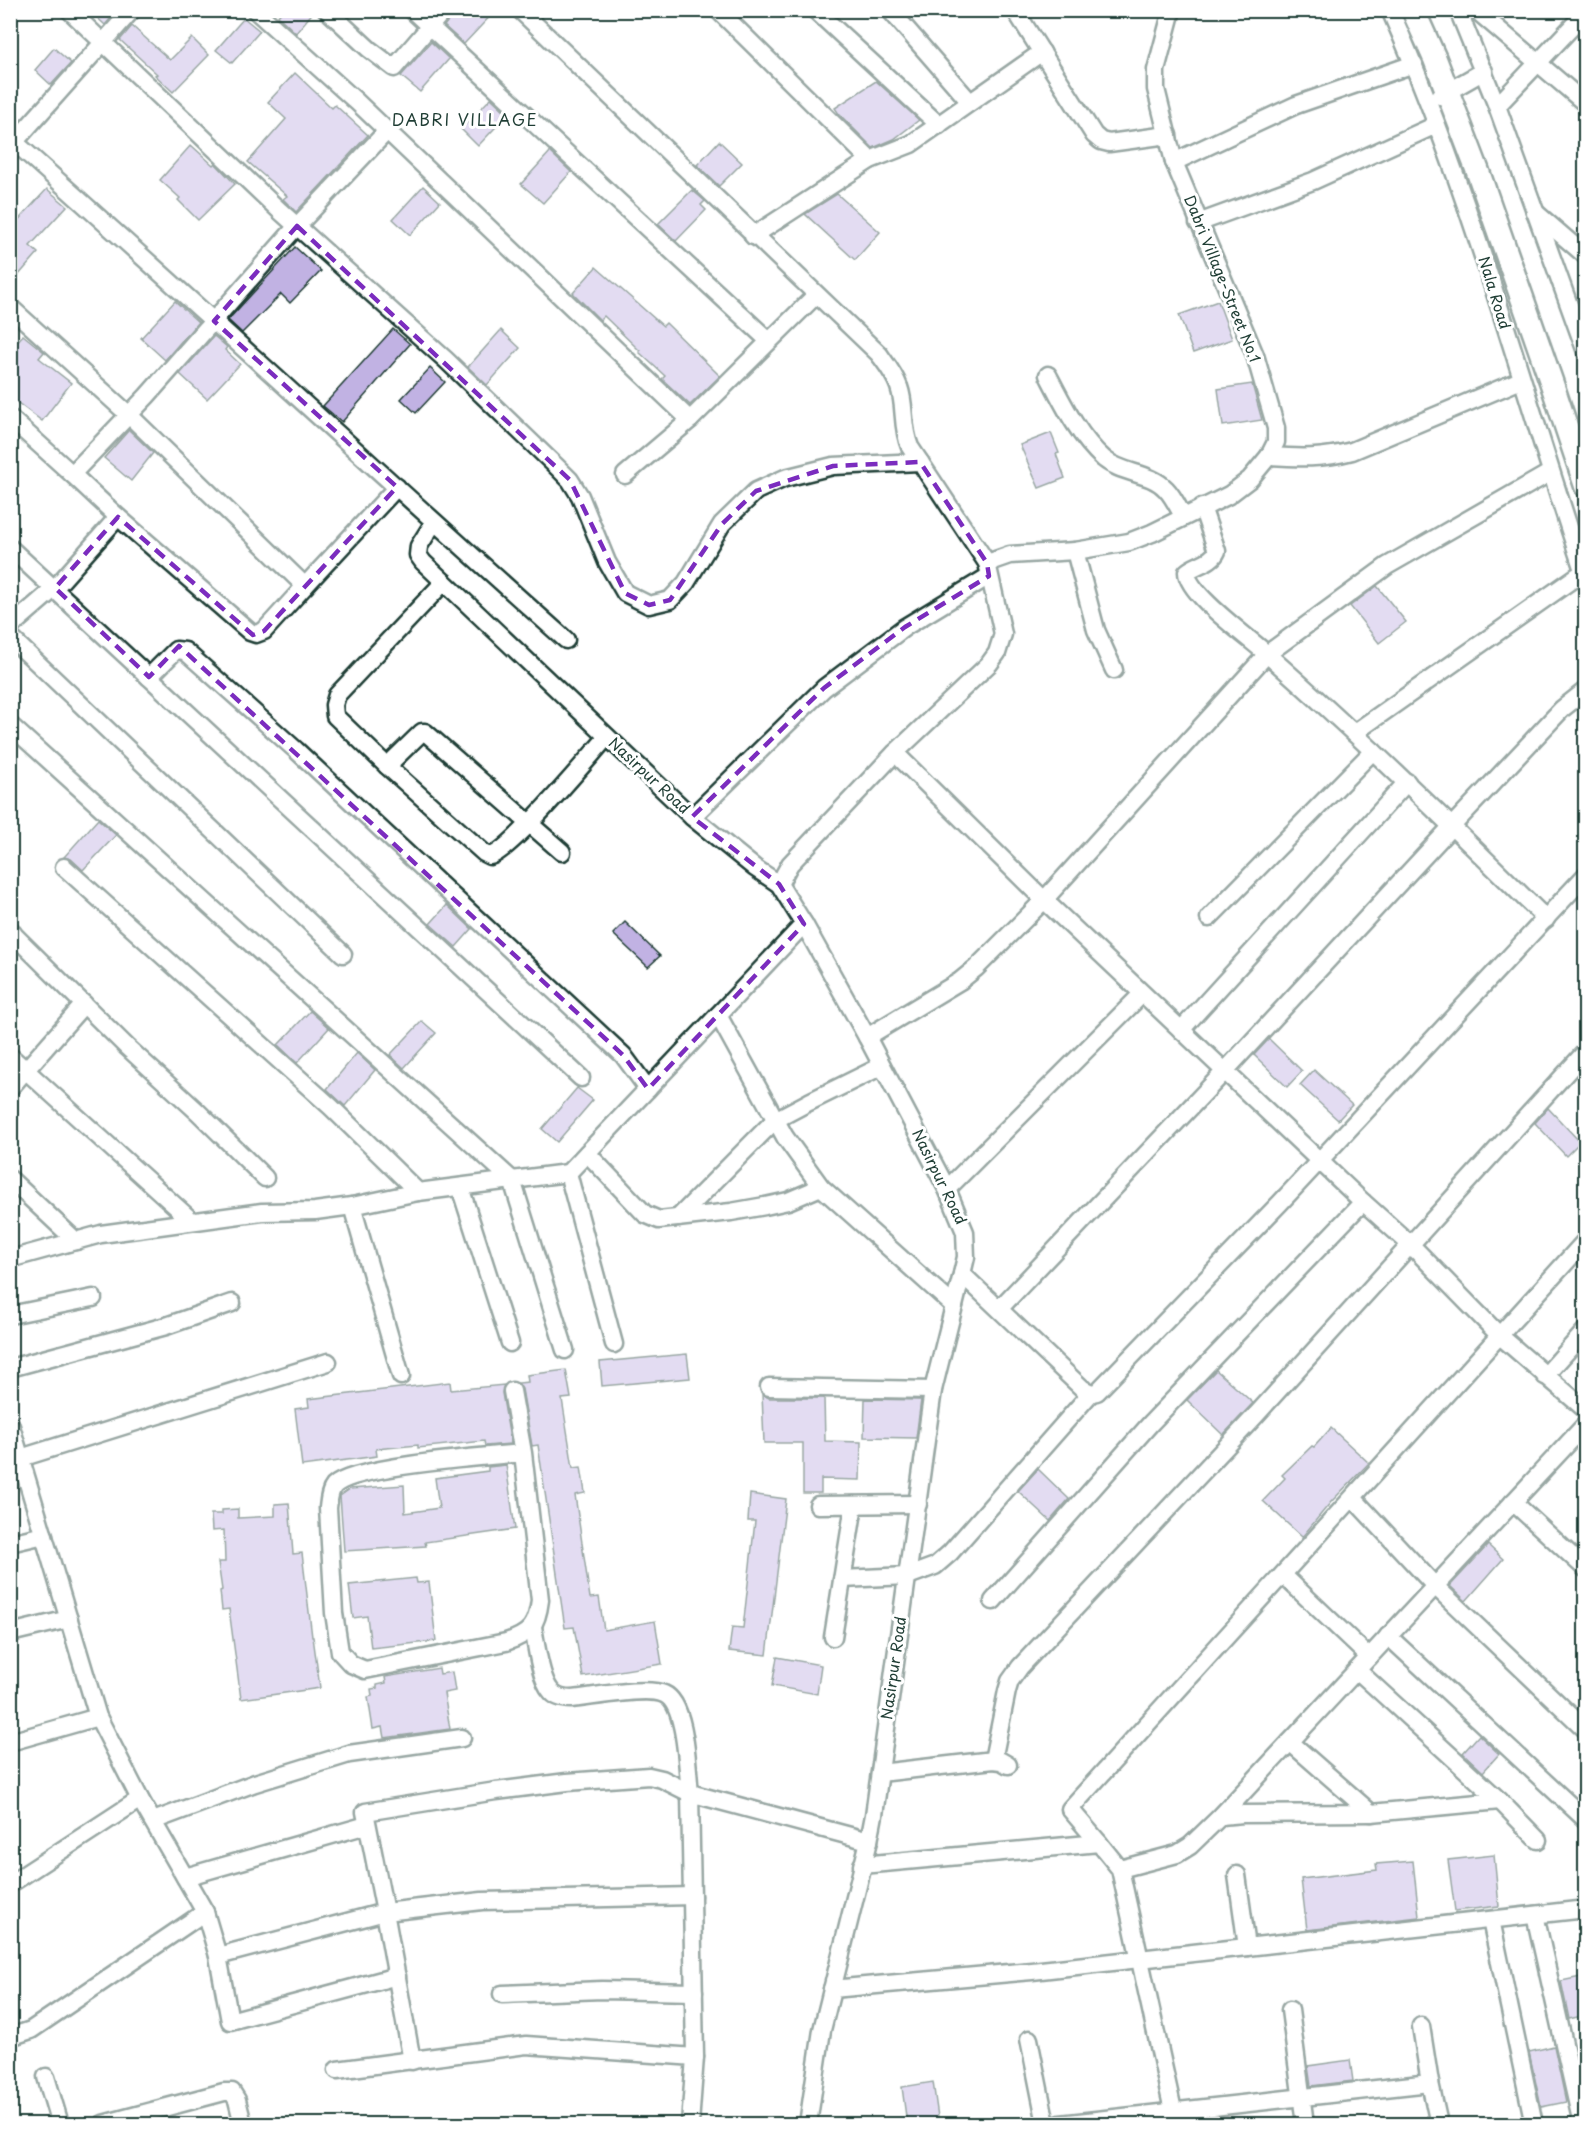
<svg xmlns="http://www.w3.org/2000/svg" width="1596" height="2135" font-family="'Playpen Sans',sans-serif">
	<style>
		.building { fill: #c1b2e3; stroke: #1f3d34; stroke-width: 1.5 }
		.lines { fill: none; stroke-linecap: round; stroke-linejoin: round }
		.street-casing { stroke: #1f3d34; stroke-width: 21 }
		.secondary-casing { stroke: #1f3d34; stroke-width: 27 }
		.street { stroke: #fff; stroke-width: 16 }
		.secondary { stroke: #fff; stroke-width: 22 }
		.marked { fill: none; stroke: #7b2cbf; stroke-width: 4.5; stroke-dasharray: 12 8; stroke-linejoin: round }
		.labels { text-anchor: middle; stroke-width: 6; stroke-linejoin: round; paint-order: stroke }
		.street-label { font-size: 15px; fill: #1f3d34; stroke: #fff }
		.neighbourhood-label { font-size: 16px; letter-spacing: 1.5px; fill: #1f3d34; stroke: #fff }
	</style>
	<rect width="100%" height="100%" fill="#fff"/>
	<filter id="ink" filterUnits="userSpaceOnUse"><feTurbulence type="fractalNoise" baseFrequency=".0167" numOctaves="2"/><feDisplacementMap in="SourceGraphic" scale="12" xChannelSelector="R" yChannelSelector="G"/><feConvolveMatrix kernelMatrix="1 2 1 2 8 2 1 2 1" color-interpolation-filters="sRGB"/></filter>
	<g filter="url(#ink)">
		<!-- building -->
		<g class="building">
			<path d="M89 10H116L117 11 105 25Z"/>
			<path d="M283 10H315L296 33 278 16Z"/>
			<path d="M454 10H496L464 44 444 26 452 16Z"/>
			<path d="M244 18 260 31 232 63 216 50Z"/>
			<path d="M132 26 170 60 192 38 209 55 173 92 155 75 157 74 120 40Z"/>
			<path d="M431 42 449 59 420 92 401 76Z"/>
			<path d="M54 48 71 63 51 85 35 70Z"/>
			<path d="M295 73 332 108 335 105 368 135 296 212 283 199 287 196 248 162 286 119 268 102Z"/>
			<path d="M876 81 919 120 894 139 873 148 839 114 835 108Z"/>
			<path d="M491 98 508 114 478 146 461 129Z"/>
			<path d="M719 141 742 163 719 186 697 165Z"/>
			<path d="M191 145 213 165 215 163 235 184 198 220 178 200 180 198 160 180Z"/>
			<path d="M550 152 571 172 543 203 521 184Z"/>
			<path d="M423 186 440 202 410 235 393 219Z"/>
			<path d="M47 189 67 206 30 246 38 253 10 285V229Z"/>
			<path d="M692 190 705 201 701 205 706 210 676 241 658 224Z"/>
			<path d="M837 194 880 232 855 260 805 214Z"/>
			<path d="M295 247 321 271 290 303 281 294 242 333 228 320Z"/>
			<path d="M596 267 663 326 666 323 720 376 690 405 662 379 665 376 639 352 640 351 604 316 600 320 573 293Z"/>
			<path d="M175 301 198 322 165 360 141 338Z"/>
			<path d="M1218 301 1232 339 1193 353 1179 315Z"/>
			<path d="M393 329 410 344 342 422 323 406Z"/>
			<path d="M501 330 520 348 487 385 468 367Z"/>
			<path d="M23 335 44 352 39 358 71 383 42 421 10 397V350Z"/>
			<path d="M214 336 227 347 225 350 240 364 207 399 180 374Z"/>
			<path d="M430 368 445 382 416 413 401 399Z"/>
			<path d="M1252 384 1262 420 1223 426 1218 389Z"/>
			<path d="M129 430 153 453 131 481 104 458Z"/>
			<path d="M1051 433 1059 453 1056 454 1065 478 1039 488 1020 445Z"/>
			<path d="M1377 586 1406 622 1379 643 1350 606Z"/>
			<path d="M98 819 116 835 83 870 71 859 64 857Z"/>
			<path d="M447 905 472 929 456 947 430 924Z"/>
			<path d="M625 922 660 956 648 967 613 934Z"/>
			<path d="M310 1011 329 1028 297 1063 278 1045Z"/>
			<path d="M422 1021 436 1033 404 1068 390 1055Z"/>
			<path d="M1269 1039 1302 1071 1287 1087 1254 1055Z"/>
			<path d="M357 1053 375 1070 345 1106 327 1089Z"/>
			<path d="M1314 1070 1352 1105 1338 1120 1300 1085Z"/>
			<path d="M577 1088 593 1100 557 1142 542 1129Z"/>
			<path d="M1548 1108 1580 1142 1566 1156 1535 1123Z"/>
			<path d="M687 1354 690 1378 602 1386 600 1362Z"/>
			<path d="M566 1370 571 1398 562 1399 573 1468 581 1467 585 1493 575 1495 590 1598 599 1597 604 1630 655 1621 662 1664 583 1677 574 1627 565 1628 538 1445 532 1446 522 1389 518 1383 528 1382 527 1375Z"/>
			<path d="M1216 1370 1253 1403 1223 1435 1187 1400Z"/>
			<path d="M450 1382 451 1390 504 1385 502 1393 511 1444 485 1446 484 1441 418 1448V1445L376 1449 377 1456 302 1466 295 1409 309 1407 308 1399Z"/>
			<path d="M762 1394 769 1398H824L825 1441 861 1442 860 1480 821 1479V1493H803V1443H764Z"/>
			<path d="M865 1399 921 1400 916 1438 864 1437Z"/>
			<path d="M1331 1428 1369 1463 1331 1502 1302 1537 1263 1501 1285 1478 1282 1475 1312 1446 1314 1447Z"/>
			<path d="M506 1465 515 1529 425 1542 426 1546 344 1551 340 1496 350 1489 404 1485 405 1513 439 1508 435 1478 488 1471V1467Z"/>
			<path d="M1038 1469 1069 1499 1050 1521 1018 1491Z"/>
			<path d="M750 1494 786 1499 767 1655 729 1651 732 1627 743 1628 755 1521H748Z"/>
			<path d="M289 1503 293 1554 302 1553 312 1637H313L320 1688 241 1699 229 1609 222 1610 220 1591 222 1590 218 1562H225L224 1530 212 1531 211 1514H222V1510L238 1509V1518L275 1516V1504Z"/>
			<path d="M1488 1545 1503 1559 1466 1601 1450 1586Z"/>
			<path d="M416 1578 417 1583 429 1582 436 1641 371 1648 367 1616 353 1618 349 1585Z"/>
			<path d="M777 1657 821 1665 817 1694 772 1686Z"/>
			<path d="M439 1668 440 1674 452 1672 455 1691 444 1693 450 1729 384 1738 382 1727 373 1729 368 1697 372 1696 371 1689 377 1688V1685L386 1683 385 1677Z"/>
			<path d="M1479 1735 1499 1754 1483 1772 1463 1753Z"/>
			<path d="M1494 1855 1499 1906 1455 1911 1448 1860Z"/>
			<path d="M1413 1861 1419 1917 1307 1930 1301 1879 1377 1870 1376 1864Z"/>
			<path d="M1586 1976V2015L1569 2019 1561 1981Z"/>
			<path d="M1554 2046 1566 2102 1541 2107 1529 2052Z"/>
			<path d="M1350 2060 1353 2081 1311 2086 1308 2066Z"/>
			<path d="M933 2082 939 2124H907L902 2087Z"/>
		</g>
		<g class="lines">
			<!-- street casing -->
			<g class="street-casing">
				<g id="street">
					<path d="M69 10 280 211 446 360 557 467 570 480 580 496 607 562 625 593 649 605 670 600 686 583 722 524 756 491 785 478 833 466 920 462"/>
					<path d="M255 10 357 102 690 420"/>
					<path d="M327 10 369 49 394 68 444 10"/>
					<path d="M412 10 769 341"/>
					<path d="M520 10 879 354C887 365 895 375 899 387 906 406 901 426 910 447L987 563 1003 634 997 653 989 664 895 753 790 864 779 884"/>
					<path d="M718 10 870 160"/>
					<path d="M815 10 939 125"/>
					<path d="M890 10 970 102"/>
					<path d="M1015 10 1094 135 1101 141 1109 143 1168 135"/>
					<path d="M1390 10C1472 194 1522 389 1586 579"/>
					<path d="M1458 10 1497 106 1586 352"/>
					<path d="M1476 10 1586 104"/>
					<path d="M1440 96 1484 71"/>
					<path d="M1497 106 1586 12"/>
					<path d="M10 138C197 304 380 474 566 640"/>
					<path d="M10 147 132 10"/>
					<path d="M1174 162 1296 105 1414 64"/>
					<path d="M1535 212 1586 256"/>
					<path d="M1198 223 1313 181 1436 125"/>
					<path d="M753 236 870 160 911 144 1042 52"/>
					<path d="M10 307 128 414 305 586 264 631 256 634 250 632 118 517 72 474 147 396 297 226 386 132"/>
					<path d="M1048 375C1063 404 1079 437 1104 459 1122 474 1150 472 1166 489 1173 496 1178 507 1183 516"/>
					<path d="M10 418 72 474"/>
					<path d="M1269 456C1300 458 1322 459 1352 451L1521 380"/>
					<path d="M625 475 690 420 816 295"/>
					<path d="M1202 507 1217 551C1212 563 1196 564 1187 572 1187 594 1251 639 1268 655 1364 740 1455 829 1546 919"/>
					<path d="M434 522 419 546 418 555 423 562 692 817 755 868 779 884 804 924 867 1037 947 1189 965 1232 966 1257 962 1274 933 1390 874 1815 869 1841 822 2030 808 2124"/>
					<path d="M10 548 581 1078"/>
					<path d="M1075 551 1096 630 1114 670"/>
					<path d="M987 563 1010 555 1075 551 1129 542 1152 533 1229 495 1250 479 1269 456 1276 442V428L1255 355 1174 162 1156 89V70L1172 10"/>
					<path d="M444 582 337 695 334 705 335 716 387 766 484 853 490 856C511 851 588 758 607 737"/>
					<path d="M305 586 397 487"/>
					<path d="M10 627 55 588 118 517"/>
					<path d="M10 637 343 954"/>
					<path d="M149 677 176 650 185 651 296 750 623 1055 648 1089"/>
					<path d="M10 725 512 1180 418 1192 352 1206 315 1211 262 1212 101 1234 10 1259"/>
					<path d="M1354 733 1583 572"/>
					<path d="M895 753 1044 900 1363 1202 1411 1245 1499 1335 1586 1410"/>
					<path d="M387 766 422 732H425L562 852"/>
					<path d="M692 817 824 688 905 627 989 576"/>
					<path d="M64 867 331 1107 418 1192"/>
					<path d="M1209 918 1373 751"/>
					<path d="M10 929 15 936 127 1047 198 1112 265 1178"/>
					<path d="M718 1015 804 924"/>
					<path d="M1181 1030 1407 782"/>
					<path d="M867 1037 960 981 976 968 1044 900 1267 654 1387 566 1551 472"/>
					<path d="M10 1056 192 1221"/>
					<path d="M10 1088 84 1004"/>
					<path d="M587 1153 645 1214 659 1220 731 1212 765 1206 788 1201 821 1187"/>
					<path d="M568 1173 718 1015 785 1137 821 1187 954 1306"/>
					<path d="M10 1179 76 1241"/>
					<path d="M460 1187 510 1343"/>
					<path d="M947 1189 1142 994"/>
					<path d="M352 1206 401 1376"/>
					<path d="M678 1218 775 1120 809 1102 882 1066"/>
					<path d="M962 1274 1083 1389 1091 1393 1097 1392 1280 1203 1586 875"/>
					<path d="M1000 1308 1225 1071 1452 826 1562 709 1586 690"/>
					<path d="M10 1315 93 1298"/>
					<path d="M565 1350 512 1180 568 1173 614 1344"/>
					<path d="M10 1368 166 1326 232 1303"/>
					<path d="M1545 1376 1586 1330"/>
					<path d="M769 1387 933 1390"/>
					<path d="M512 1391 523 1453 540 1600C537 1625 531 1634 506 1642L365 1670 351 1664 340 1652 334 1613 328 1508C329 1501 329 1492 334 1486 352 1466 490 1456 523 1453"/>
					<path d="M10 1423 98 1717 140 1799 205 1912 31 2030 10 2037"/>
					<path d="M11 1461 328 1362"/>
					<path d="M1353 1498 1435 1586 1586 1730"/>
					<path d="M1513 1502 1586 1569"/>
					<path d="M818 1505 918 1504"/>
					<path d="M10 1543 44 1535"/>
					<path d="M1283 1575 1369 1657"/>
					<path d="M842 1579 908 1576 935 1566 950 1553 1091 1393"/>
					<path d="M993 1601 1151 1423 1363 1202"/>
					<path d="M533 1627C536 1643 540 1679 551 1691 556 1698 564 1699 572 1699 593 1697 647 1686 664 1694 687 1704 687 1770 690 1793"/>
					<path d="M10 1633 69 1619"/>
					<path d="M1388 1636 1586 1820"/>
					<path d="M833 1637 854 1505"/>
					<path d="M1357 1670 1500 1801 1538 1840"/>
					<path d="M10 1742 98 1717"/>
					<path d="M1290 1742 1371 1813"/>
					<path d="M993 1760 1007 1691 1010 1681 1020 1667 1255 1416 1586 1051"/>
					<path d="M880 1773 993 1760 1001 1761 1008 1765"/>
					<path d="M1221 1816 1243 1814 1371 1813 1500 1801"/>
					<path d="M153 1821 255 1783 349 1754 462 1738"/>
					<path d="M1099 1843 1070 1809 1586 1240"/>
					<path d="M862 1865 1099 1843 1120 1869 1176 2124"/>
					<path d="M1120 1869 1177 1854 1190 1846 1221 1816 1586 1424"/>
					<path d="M1237 1875 1247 1947"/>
					<path d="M185 1877 367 1825"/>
					<path d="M10 1884 140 1799"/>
					<path d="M205 1912 218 1956 230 2021 397 1976"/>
					<path d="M1535 1915 1582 2124"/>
					<path d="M1491 1920 1534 2124"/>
					<path d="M218 1956 385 1912 482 1901 692 1896"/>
					<path d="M832 1989 1032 1971 1586 1909"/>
					<path d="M502 1994 602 1990 694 1992"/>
					<path d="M1290 2010 1305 2124"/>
					<path d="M1029 2039 1046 2124"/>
					<path d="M695 2057 690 1793 869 1841"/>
					<path d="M412 2061 385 1912 365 1812 496 1791 567 1782 649 1776 662 1779 690 1793"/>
					<path d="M337 2070 526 2045 695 2057 690 2124"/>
					<path d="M46 2077 60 2124"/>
					<path d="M1430 2083 1439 2124"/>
					<path d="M103 2124 224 2092H232L237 2100 243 2124"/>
					<path d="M1060 2124 1430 2083 1421 2026"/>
				</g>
			</g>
			<!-- secondary casing -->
			<g class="secondary-casing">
				<path id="secondary" d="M1413 10 1435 59 1477 169 1551 381 1586 486"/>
			</g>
			<!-- street -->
			<use href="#street" class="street"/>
			<!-- secondary -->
			<use href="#secondary" class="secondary"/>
		</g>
	</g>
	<!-- marked area -->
	<path d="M0 0H1596V2135H0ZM297 226 570 480 625 593 649 605 670 600 722 524 756 491 833 466 920 462 987 563 989 576 905 627 824 688 692 817 779 884 804 924 648 1089 623 1055 179 646 149 677 55 588 118 517 253 635 264 631 397 487 214 321Z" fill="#fff" fill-opacity=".55" fill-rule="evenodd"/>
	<path class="marked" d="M297 226 570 480 625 593 649 605 670 600 722 524 756 491 833 466 920 462 987 563 989 576 905 627 824 688 692 817 779 884 804 924 648 1089 623 1055 179 646 149 677 55 588 118 517 253 635 264 631 397 487 214 321Z"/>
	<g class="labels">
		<!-- street labels -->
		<g class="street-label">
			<text transform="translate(1222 279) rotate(68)" y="5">Dabri Village-Street No.1</text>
			<text transform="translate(1494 293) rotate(73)" y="5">Nala Road</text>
			<text transform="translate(649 776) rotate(43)" y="5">Nasirpur Road</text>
			<text transform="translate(939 1177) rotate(64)" y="5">Nasirpur Road</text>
			<text transform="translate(894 1668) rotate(-82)" y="5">Nasirpur Road</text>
		</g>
		<!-- neighbourhood labels -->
		<g class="neighbourhood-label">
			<text x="465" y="126">DABRI VILLAGE</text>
		</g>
	</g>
	<!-- margin -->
	<rect width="1596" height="2135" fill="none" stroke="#fff" stroke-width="36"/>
	<rect x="18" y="18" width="1560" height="2099" fill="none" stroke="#1f3d34" stroke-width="2" filter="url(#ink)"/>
</svg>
